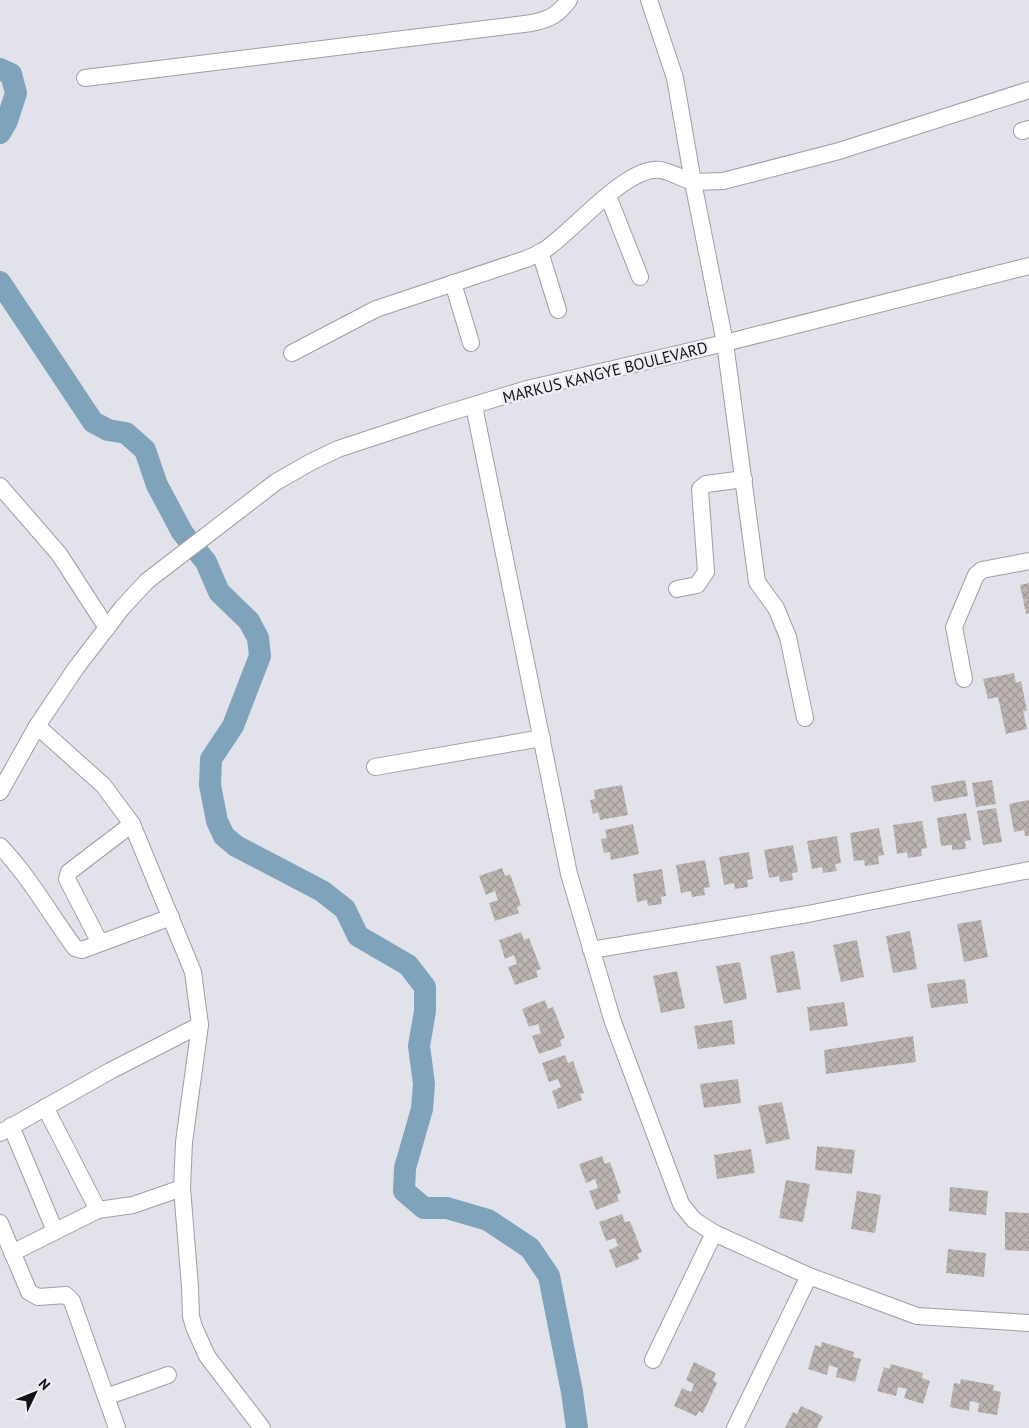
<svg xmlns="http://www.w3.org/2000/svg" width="1029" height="1428" font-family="'PT Sans',sans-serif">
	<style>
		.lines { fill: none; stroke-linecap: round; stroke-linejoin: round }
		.river { stroke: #80a3bc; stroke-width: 22 }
		.building { fill: url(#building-cross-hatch) }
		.minor-casing { stroke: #9e9fa5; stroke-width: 18 }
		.minor { stroke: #fff; stroke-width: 16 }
		.labels { text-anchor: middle; stroke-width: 5; stroke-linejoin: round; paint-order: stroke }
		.street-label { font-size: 16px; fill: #131315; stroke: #eff0f7 }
	</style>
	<defs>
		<pattern id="building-cross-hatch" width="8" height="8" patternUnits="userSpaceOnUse" patternTransform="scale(1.25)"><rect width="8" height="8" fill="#bbb4b0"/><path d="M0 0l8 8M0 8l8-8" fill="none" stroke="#a09a96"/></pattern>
	</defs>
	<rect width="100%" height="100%" fill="#e2e3ea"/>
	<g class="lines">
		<!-- river -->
		<g class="river">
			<path d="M0 69 11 74 16 93 7 121 0 133"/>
			<path d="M0 282 93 422 108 430 126 433 145 450 157 485 182 532 206 562 219 592 249 621 258 638 260 656 233 726 211 759 210 785 217 821 224 836 236 846 322 891 345 909 358 936 408 965 425 987V1011L419 1046 424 1084 422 1109 405 1168 404 1191 424 1208H447L488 1220 530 1248 549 1276 572 1392 577 1428"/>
		</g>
	</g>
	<!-- building -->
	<g class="building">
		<path d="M1029 583V613L1026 614 1020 585Z"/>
		<path d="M1014 673 1016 683 1021 681 1027 711H1023L1027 729 1006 734 998 697 988 699 983 679Z"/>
		<path d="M965 780 968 796 934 802 931 786Z"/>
		<path d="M992 780 996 804 976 807 972 783Z"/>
		<path d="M622 785 628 815 600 820 598 812 593 814 590 800 595 799 594 790Z"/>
		<path d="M1029 800V836H1025L1024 830 1014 832 1009 804Z"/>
		<path d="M996 808 1002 842 983 845 977 811Z"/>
		<path d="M966 813 971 840 965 841 966 849 952 850V845L941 846 937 818Z"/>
		<path d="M922 821 927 848 921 849 922 856 908 858 907 852 897 854 893 825Z"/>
		<path d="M633 824 639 854 611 860 610 852 604 853 601 839 607 838 605 830Z"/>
		<path d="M879 828 884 855 878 856 879 864 865 866 864 860 854 861 850 833Z"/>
		<path d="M837 836 841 863 835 864 837 871 823 873 822 867 812 869 807 841Z"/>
		<path d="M793 845 798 872 792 873 793 880 780 882 779 876 769 878 764 850Z"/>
		<path d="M749 852 753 879 747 880 748 887 735 889 734 883 724 885 719 857Z"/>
		<path d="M705 860 710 887 704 888 705 895 692 897 691 891 681 893 676 865Z"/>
		<path d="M502 868 505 876 510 874 521 905 517 907 519 913 495 921 489 903 498 900 495 891 486 895 479 876Z"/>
		<path d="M662 869 666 896 661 897 662 904 648 906 647 900 637 902 633 874Z"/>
		<path d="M981 920 988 957 964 962 957 924Z"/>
		<path d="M910 931 917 969 893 973 886 936Z"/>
		<path d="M521 932 524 940 529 938 541 969 536 971 538 977 515 985 508 967 517 964 514 955 505 959 499 940Z"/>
		<path d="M857 940 864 977 841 982 833 945Z"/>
		<path d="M794 951 801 989 777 993 770 956Z"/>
		<path d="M740 962 747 999 724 1004 716 966Z"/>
		<path d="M677 971 685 1008 661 1013 653 976Z"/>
		<path d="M965 979 968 1003 931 1008 927 984Z"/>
		<path d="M545 1000 548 1009 553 1007 565 1038 560 1040 562 1046 539 1054 532 1036 541 1033 538 1024 529 1027 522 1009Z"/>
		<path d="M844 1002 848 1026 810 1031 807 1007Z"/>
		<path d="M732 1020 735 1044 698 1049 694 1026Z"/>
		<path d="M913 1036 916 1062 826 1074 824 1050Z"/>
		<path d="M565 1055 568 1063 573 1061 584 1093 580 1094 582 1100 558 1109 552 1091 561 1087 558 1079 549 1082 542 1063Z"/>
		<path d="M738 1079 741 1103 704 1108 700 1084Z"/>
		<path d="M782 1102 790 1139 766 1144 758 1106Z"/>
		<path d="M817 1146 855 1150 852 1174 815 1170Z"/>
		<path d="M751 1149 755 1173 717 1179 714 1155Z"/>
		<path d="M602 1156 605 1164 610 1162 621 1193 617 1195 619 1201 596 1210 589 1191 598 1188 595 1179 586 1183 579 1164Z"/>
		<path d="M786 1180 810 1184 803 1222 779 1218Z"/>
		<path d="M950 1187 988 1191 986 1215 949 1211Z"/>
		<path d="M857 1191 881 1195 875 1233 851 1229Z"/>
		<path d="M1005 1212 1029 1213V1251L1005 1250Z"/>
		<path d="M622 1214 625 1222 630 1221 642 1252 637 1254 639 1259 616 1268 609 1250 618 1246 615 1238 606 1241 599 1222Z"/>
		<path d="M948 1249 986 1253 984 1277 946 1273Z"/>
		<path d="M822 1342 854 1352 853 1357 861 1359 855 1382 836 1377 838 1368 829 1365 827 1375 808 1369 815 1345 821 1347Z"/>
		<path d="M694 1362 716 1373 713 1380 717 1383 703 1413 699 1411 696 1416 674 1406 682 1388 691 1392 694 1384 686 1380Z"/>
		<path d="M891 1364 923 1373 922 1378 930 1381 923 1404 904 1398 907 1389 898 1387 896 1396 877 1391 884 1367 890 1369Z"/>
		<path d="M961 1379 994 1385 993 1390 1001 1392 997 1415 978 1412 979 1403 970 1401 969 1411 950 1407 954 1383 960 1384Z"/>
		<path d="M801 1406 823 1416 817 1428H785L793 1412 797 1414Z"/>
	</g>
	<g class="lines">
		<!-- minor casing -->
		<g class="minor-casing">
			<g id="minor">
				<path d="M649 0 675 78 693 182 723 181 839 151 1029 90"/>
				<path d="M85 78 532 23C550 19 558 15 569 0"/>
				<path d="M1022 131 1029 129"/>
				<path d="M608 196 640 277"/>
				<path d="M540 252 558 310"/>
				<path d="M453 283 471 343"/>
				<path d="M292 353 376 309 526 259C530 257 535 255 540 253 570 236 626 164 661 170 671 172 683 179 693 182L725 343 757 582 776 608 788 637 805 718"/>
				<path d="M474 406 569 874 613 1022 681 1204 694 1220 714 1233 809 1276 917 1316 1029 1323"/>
				<path d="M0 486 59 554 107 628"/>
				<path d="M677 589 697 585 706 572 700 489 706 484 744 479"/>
				<path d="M964 679 954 627 976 575 982 570 1029 561"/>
				<path d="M37 726 103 785 132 824 193 972 200 1025 184 1142 182 1188 190 1287 191 1316 194 1327 207 1356 262 1428"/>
				<path d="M375 767 542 738"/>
				<path d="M0 792 37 726 76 668 122 608 147 581 276 482 311 462 338 449 438 416 527 389 725 343 1029 266"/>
				<path d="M0 846C29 876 50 914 75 948L82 950 171 917"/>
				<path d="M100 943 67 879 69 872 132 824"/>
				<path d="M591 950 808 914 1029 870"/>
				<path d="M45 1107 98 1210"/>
				<path d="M11 1126 55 1231"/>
				<path d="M0 1133 110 1071 200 1025"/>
				<path d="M0 1223 29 1292 38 1297 66 1295 72 1301 117 1428"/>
				<path d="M12 1253 98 1210 133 1205 182 1188"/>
				<path d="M653 1360 714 1233"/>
				<path d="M106 1397 168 1375"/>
				<path d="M735 1428 809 1276"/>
			</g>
		</g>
		<!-- minor -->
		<use href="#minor" class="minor"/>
	</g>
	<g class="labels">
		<!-- street labels -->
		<g class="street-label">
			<text transform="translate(605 372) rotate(-14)" y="6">MARKUS KANGYE BOULEVARD</text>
		</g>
	</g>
	<!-- north arrow -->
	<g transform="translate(35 1393) rotate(47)" stroke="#eff0f7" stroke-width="4" paint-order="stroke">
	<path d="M0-4L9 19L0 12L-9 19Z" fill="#131315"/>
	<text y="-8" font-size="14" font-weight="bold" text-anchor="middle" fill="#131315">N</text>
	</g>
</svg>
